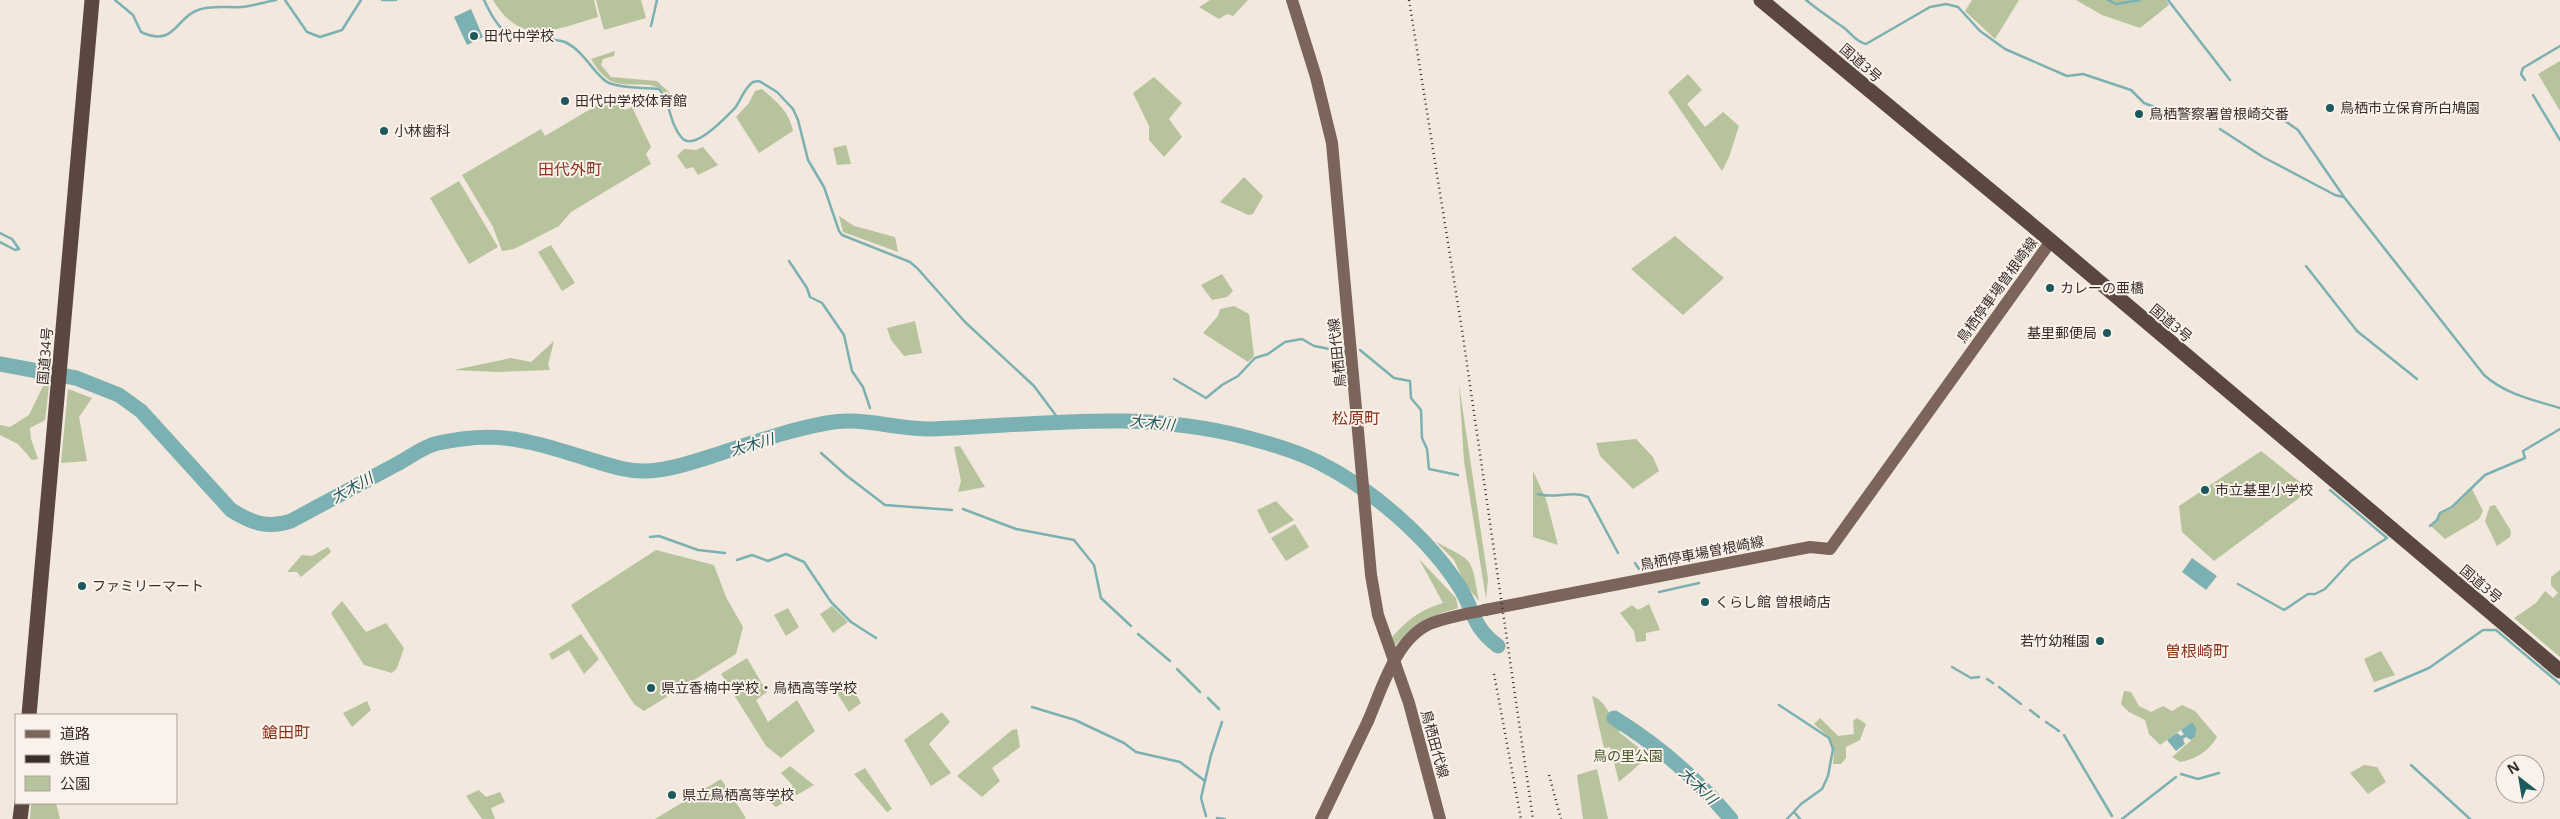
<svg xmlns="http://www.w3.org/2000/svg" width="2560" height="819" font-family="'Open Sans','Noto Sans JP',sans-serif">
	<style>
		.green { fill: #b7c39c }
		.water { fill: #7bb1b2 }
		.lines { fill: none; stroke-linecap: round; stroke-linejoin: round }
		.stream { stroke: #7bb1b2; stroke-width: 2.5 }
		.river { stroke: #7bb1b2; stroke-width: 15 }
		.major { stroke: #7b6459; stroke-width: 12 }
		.highway { stroke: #5a473f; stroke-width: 15 }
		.rail { stroke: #392d29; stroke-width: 2.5; stroke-dasharray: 1 4; stroke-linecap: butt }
		.major-bridge { stroke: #7b6459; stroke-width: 12 }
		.poi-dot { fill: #1c595c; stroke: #faf2ea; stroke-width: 2 }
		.labels { text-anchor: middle; stroke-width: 4; stroke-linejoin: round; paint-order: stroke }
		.poi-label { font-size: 14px; fill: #392d29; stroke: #faf2ea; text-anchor: start }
		.street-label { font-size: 14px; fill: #392d29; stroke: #faf2ea }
		.park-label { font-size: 14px; fill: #49582b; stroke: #faf2ea }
		.water-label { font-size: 15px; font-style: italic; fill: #1c595c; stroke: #faf2ea }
		.quarter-label { font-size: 16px; fill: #8b351e; stroke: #faf2ea }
	</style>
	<rect width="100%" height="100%" fill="#f3e8dd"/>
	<!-- green -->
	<g class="green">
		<path d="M493 0H594L598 17C554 30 521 47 493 0Z"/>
		<path d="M596 0H641L646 18 604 30Z"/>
		<path d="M1210 0H1248L1233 16 1227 14 1219 19 1199 7Z"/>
		<path d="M1972 0H2019L1995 39 1965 11Z"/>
		<path d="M2076 0H2166L2169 5 2140 28 2102 15Z"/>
		<path d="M615 51 614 56 603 59 601 65 611 77 657 81 674 97 675 104 671 109C663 73 638 90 613 82 603 78 596 67 591 59Z"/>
		<path d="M2560 61V111L2538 74Z"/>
		<path d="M1688 74 1702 90 1687 104 1705 127 1723 112 1739 126 1729 157 1722 171 1668 92Z"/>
		<path d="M1154 77 1182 103 1169 119 1182 137 1164 157 1149 140V126L1133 93Z"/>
		<path d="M762 89C777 102 789 111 793 131L759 153 736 117 749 103 755 91Z"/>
		<path d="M609 98H618L625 110 632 107 651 147 646 154 651 164 571 212 559 226 514 249 502 251 493 227 462 175 541 129 545 136Z"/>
		<path d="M846 145 851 164 837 165 833 148Z"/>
		<path d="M703 147 718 165 698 175 693 167 686 169 677 156 684 149 696 150Z"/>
		<path d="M1244 177 1263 196 1253 214 1248 215 1220 202Z"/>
		<path d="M459 181 498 247 469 264 430 198Z"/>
		<path d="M839 216 854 226 895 237 898 252 843 232Z"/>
		<path d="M1675 236 1724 278 1683 315 1631 269Z"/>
		<path d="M551 245 575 283 562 291 538 252Z"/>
		<path d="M1222 274 1233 291 1227 297 1212 300 1201 285Z"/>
		<path d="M1234 306 1249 314 1254 356 1248 362 1203 333 1218 316 1220 309Z"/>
		<path d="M915 321 922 353 904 356 891 340 887 328Z"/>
		<path d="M554 341 548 365 550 370 497 372 454 370 511 358 531 362Z"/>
		<path d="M1459 385 1488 579 1486 599 1464 461Z"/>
		<path d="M43 386H49L45 420 30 428 31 439 38 459 32 460 18 444 0 435V425L10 427 29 415Z"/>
		<path d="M68 389 92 398 79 417 87 461 61 463Z"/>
		<path d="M1636 439 1653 457 1659 471 1633 489 1600 456 1596 443Z"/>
		<path d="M960 446 985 487 958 492 961 481 954 447Z"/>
		<path d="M2261 451 2310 490 2214 561 2182 532 2179 506Z"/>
		<path d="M1533 471 1546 499 1558 545 1533 537Z"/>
		<path d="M2472 489 2483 511 2479 519 2445 539 2431 526 2438 520 2440 514 2453 508Z"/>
		<path d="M1276 501 1294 520 1269 534 1257 510Z"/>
		<path d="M2495 505 2511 531 2510 537 2497 546 2485 521 2490 506Z"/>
		<path d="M1295 524 1309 547 1286 561 1271 538Z"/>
		<path d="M1436 542C1475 562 1471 557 1479 601L1465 584 1454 560Z"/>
		<path d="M328 547 331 552 301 577 297 572H287L302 555 312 556Z"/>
		<path d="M656 550 714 565 726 597 743 627 736 654 644 711 634 704 571 605Z"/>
		<path d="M1419 559 1456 598 1458 608C1427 617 1417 622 1395 646L1392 637C1409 619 1418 611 1443 603Z"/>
		<path d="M2560 570V657L2514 618 2536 603 2545 591 2553 598 2558 593 2551 585V577Z"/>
		<path d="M342 601 366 632 386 623 404 648 397 668 392 673 364 665 331 613Z"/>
		<path d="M1649 604 1660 630 1646 633V641L1636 642 1634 631 1620 613 1632 605 1638 610Z"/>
		<path d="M832 606 848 622 833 633 820 614Z"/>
		<path d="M788 608 799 627 786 636 774 615Z"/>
		<path d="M581 634 599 659 584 674 569 650 552 660 549 654Z"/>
		<path d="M2381 651 2395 675 2374 682 2364 659Z"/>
		<path d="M747 658 767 692 756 700 768 722 797 700 815 731 781 758 766 746 721 674Z"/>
		<path d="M848 681 861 703 849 712 835 690Z"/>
		<path d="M2124 691 2131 692 2139 706 2151 712 2163 706 2172 711 2182 705 2195 711 2217 737C2208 752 2196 759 2180 762L2172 757 2195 737 2192 722 2160 745 2149 734 2145 720 2129 712 2121 704Z"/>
		<path d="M1592 696C1605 700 1611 717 1618 729L1620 728 1619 732 1649 756 1619 782 1610 747 1604 748Z"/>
		<path d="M367 701 371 710 352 727 343 713Z"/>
		<path d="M942 712 950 722 929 744 951 773 931 786 904 740Z"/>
		<path d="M1820 718 1838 736 1854 734 1853 721 1857 718 1866 724 1860 740 1846 747V758L1841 764H1833C1836 741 1831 739 1814 724Z"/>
		<path d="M1017 729 1020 747 992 768 1000 781 982 797 957 776 1012 730Z"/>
		<path d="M2364 765 2377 767 2386 782 2368 794 2350 773Z"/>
		<path d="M790 766 814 785 776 807 771 803 793 786 781 773Z"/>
		<path d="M865 768 892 809 887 812 854 774Z"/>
		<path d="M1597 769 1608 819H1583L1577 775Z"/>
		<path d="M721 779 746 818 744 819H655Z"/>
		<path d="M479 790 486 797 500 792 505 802 491 808 495 819H482L466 796Z"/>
		<path d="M31 803H56L60 819H30Z"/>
	</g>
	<!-- water -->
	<g class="water">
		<path d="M471 9 483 37 467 45 454 17Z"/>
		<path d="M2192 558 2217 576 2206 590 2182 572Z"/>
		<path d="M2192 722 2196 728 2195 737 2191 740 2186 737 2183 739 2185 744 2176 751 2167 740 2177 733 2181 736 2184 734 2181 730Z"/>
	</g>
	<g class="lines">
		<!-- stream -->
		<g class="stream">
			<path d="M115 0 133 15 141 32C175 48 176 17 198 10 211 5 228 8 241 7 253 6 265 2 276 0"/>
			<path d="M285 0 307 32 320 37 342 30 361 0"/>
			<path d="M382 0H396"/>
			<path d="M484 0C498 30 505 38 538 39 547 39 556 39 565 42 586 52 595 77 609 83 624 89 643 87 659 89 671 102 669 124 682 138 694 152 726 117 735 108 741 100 744 88 753 82L759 81 777 92 793 109 798 120 808 160 824 187 839 231 842 235 910 262 918 269 965 322 1034 386 1060 421"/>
			<path d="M1806 0C1818 10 1830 18 1843 27 1851 33 1856 42 1866 44L1930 7 1946 4 1958 7 1980 31 2005 49 2067 76 2083 74 2131 90 2144 103 2170 113"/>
			<path d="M2108 0 2116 4 2140 0"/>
			<path d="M2168 0 2230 80"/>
			<path d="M651 26 657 0"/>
			<path d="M2525 80 2521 74 2523 68 2560 46"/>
			<path d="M2533 95 2560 140"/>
			<path d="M2265 107 2298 130 2344 197 2484 375C2505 394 2533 400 2560 408"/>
			<path d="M2220 129 2263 157 2335 195 2343 197"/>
			<path d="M0 233 12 239 19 249"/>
			<path d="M0 242 15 250 19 249"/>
			<path d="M789 261 807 288 810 297 822 303 844 335 852 371 863 387 870 408"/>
			<path d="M2306 266 2357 331 2417 379"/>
			<path d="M1360 350 1394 378 1410 381 1411 398 1421 410 1422 438 1427 449 1429 469 1458 475"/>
			<path d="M1174 379 1206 398 1222 385 1238 376 1255 358 1268 354 1285 342 1302 339 1314 346 1345 352"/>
			<path d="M821 453 847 476 885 505 952 510"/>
			<path d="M1538 494C1554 499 1572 490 1588 497L1618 553"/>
			<path d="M963 509 1016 529 1074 540 1094 565 1101 598 1131 626"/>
			<path d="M2430 526 2437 520 2440 513 2452 507 2485 475 2525 458 2523 451 2560 429"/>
			<path d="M650 537 659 536 698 550 725 553"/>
			<path d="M737 560 752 555 768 561 786 554 804 562 831 602 851 622 876 638"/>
			<path d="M1635 563 1639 569"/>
			<path d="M2238 584 2284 610 2308 594H2315L2325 589 2351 561 2387 538 2330 490"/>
			<path d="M1659 592 1699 583"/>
			<path d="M1138 634 1170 661"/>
			<path d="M1952 667 1971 678 1979 677"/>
			<path d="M1177 669 1200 692"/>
			<path d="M1987 679 1993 683"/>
			<path d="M1999 687 2021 704"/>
			<path d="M2375 691 2429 668 2483 630H2496L2560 684"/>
			<path d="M1208 698 1219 709"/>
			<path d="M1779 705 1829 738 1833 749 1828 776 1822 789 1801 804 1787 819"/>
			<path d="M1032 707 1075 720 1124 743 1136 752 1180 762 1205 781"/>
			<path d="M2030 710 2039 717"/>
			<path d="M2046 722 2059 731"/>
			<path d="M2064 735 2112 816"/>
			<path d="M2411 765 2470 819"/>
			<path d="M2181 774 2198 779 2219 773"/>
			<path d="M1794 812 1800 819"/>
			<path d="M1206 816 1201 798 1211 755 1222 722"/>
			<path d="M1217 818 1225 819"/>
			<path d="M2122 819 2176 777"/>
		</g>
		<!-- river -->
		<g class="river">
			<path d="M0 364 76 378 119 395 141 411 231 510C252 523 268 529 291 521 327 502 362 483 397 464 410 457 424 446 438 443 497 430 526 440 582 457 603 463 624 472 647 471 669 470 690 463 712 456 749 444 788 430 827 423 862 416 897 430 933 429 1043 425 1135 409 1245 437 1271 444 1296 451 1320 463 1372 489 1428 538 1459 586 1475 611 1471 626 1498 646"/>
			<path d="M1614 718C1658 745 1698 780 1731 819"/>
		</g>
		<!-- major -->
		<g class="major">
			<path d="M1292 0 1316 77 1332 143 1371 575 1378 615 1409 703 1440 819"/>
			<path d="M1485 610 1810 547 1830 549 2051 241"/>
			<path d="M1321 819 1368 721"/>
		</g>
		<!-- highway -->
		<g class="highway">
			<path d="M1761 0 2051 241 2560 671"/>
			<path d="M29 715 92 0"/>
			<path d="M20 819 22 803"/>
		</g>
		<!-- rail -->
		<g class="rail">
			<path d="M1409 0 1462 330 1533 819"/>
			<path d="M1494 674 1521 819"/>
			<path d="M1549 775 1561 819"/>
		</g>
		<!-- major-bridge -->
		<path class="major-bridge" d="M1368 721C1382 689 1396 637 1432 623 1449 617 1467 614 1485 610"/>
	</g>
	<!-- markers -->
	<g class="poi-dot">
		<circle cx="474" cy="36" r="5"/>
		<circle cx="565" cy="101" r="5"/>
		<circle cx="2330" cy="108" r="5"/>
		<circle cx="2139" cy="114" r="5"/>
		<circle cx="384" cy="131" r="5"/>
		<circle cx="2050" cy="288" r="5"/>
		<circle cx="2107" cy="333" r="5"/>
		<circle cx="2205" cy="490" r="5"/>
		<circle cx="82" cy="586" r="5"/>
		<circle cx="1705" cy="602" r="5"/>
		<circle cx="2100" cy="641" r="5"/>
		<circle cx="651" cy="688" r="5"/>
		<circle cx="672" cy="795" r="5"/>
	</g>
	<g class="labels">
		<!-- poi labels -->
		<g class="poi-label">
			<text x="484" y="41">田代中学校</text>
			<text x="575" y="106">田代中学校体育館</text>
			<text x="2340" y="113">鳥栖市立保育所白鳩園</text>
			<text x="2149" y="119">鳥栖警察署曽根崎交番</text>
			<text x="394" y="136">小林歯科</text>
			<text x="2060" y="293">カレーの亜橋</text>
			<text x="2097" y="338" text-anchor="end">基里郵便局</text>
			<text x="2215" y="495">市立基里小学校</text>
			<text x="92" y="591">ファミリーマート</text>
			<text x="1715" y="607">くらし館 曽根崎店</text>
			<text x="2090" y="646" text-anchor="end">若竹幼稚園</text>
			<text x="661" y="693">県立香楠中学校・鳥栖高等学校</text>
			<text x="682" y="800">県立鳥栖高等学校</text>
		</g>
		<!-- street labels -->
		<g class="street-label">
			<text transform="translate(1861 63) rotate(41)" y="5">国道3号</text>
			<text transform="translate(1997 290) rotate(-54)" y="5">鳥栖停車場曽根崎線</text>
			<text transform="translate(2171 323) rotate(40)" y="5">国道3号</text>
			<text transform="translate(1337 353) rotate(-96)" y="5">鳥栖田代線</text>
			<text transform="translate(45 356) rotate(-85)" y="5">国道34号</text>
			<text transform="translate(1702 553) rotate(-11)" y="5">鳥栖停車場曽根崎線</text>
			<text transform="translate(2481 584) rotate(40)" y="5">国道3号</text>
			<text transform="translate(1435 744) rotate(75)" y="5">鳥栖田代線</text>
		</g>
		<!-- park labels -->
		<g class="park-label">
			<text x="1628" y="761">鳥の里公園</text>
		</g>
		<!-- water labels -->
		<g class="water-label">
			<text transform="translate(1152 423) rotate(6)" y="5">大木川</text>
			<text transform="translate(752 445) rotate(-16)" y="5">大木川</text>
			<text transform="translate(352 488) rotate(-29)" y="5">大木川</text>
			<text transform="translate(1698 786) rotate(44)" y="5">大木川</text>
		</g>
		<!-- quarter labels -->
		<g class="quarter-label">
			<text x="570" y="175">田代外町</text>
			<text x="1356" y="424">松原町</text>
			<text x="2197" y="657">曽根崎町</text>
			<text x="286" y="738">鎗田町</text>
		</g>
	</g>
	<!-- legend -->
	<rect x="15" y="714" width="162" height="90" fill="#faf2ea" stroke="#ada39d"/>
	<rect x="25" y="730" width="25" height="8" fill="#7b6459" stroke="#ada39d"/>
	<text x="60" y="739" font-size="15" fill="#392d29">道路</text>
	<rect x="25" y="755" width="25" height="8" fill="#392d29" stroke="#ada39d"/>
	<text x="60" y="764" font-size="15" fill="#392d29">鉄道</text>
	<rect x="25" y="776" width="25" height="15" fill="#b7c39c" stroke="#ada39d"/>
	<text x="60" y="789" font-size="15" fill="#392d29">公園</text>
	<!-- north arrow -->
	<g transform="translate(2520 779) rotate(329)"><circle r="24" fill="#faf2ea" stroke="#ada39d"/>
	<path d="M0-4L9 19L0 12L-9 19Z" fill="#1c595c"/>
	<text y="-8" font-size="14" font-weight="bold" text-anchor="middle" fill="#392d29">N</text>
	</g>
</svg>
